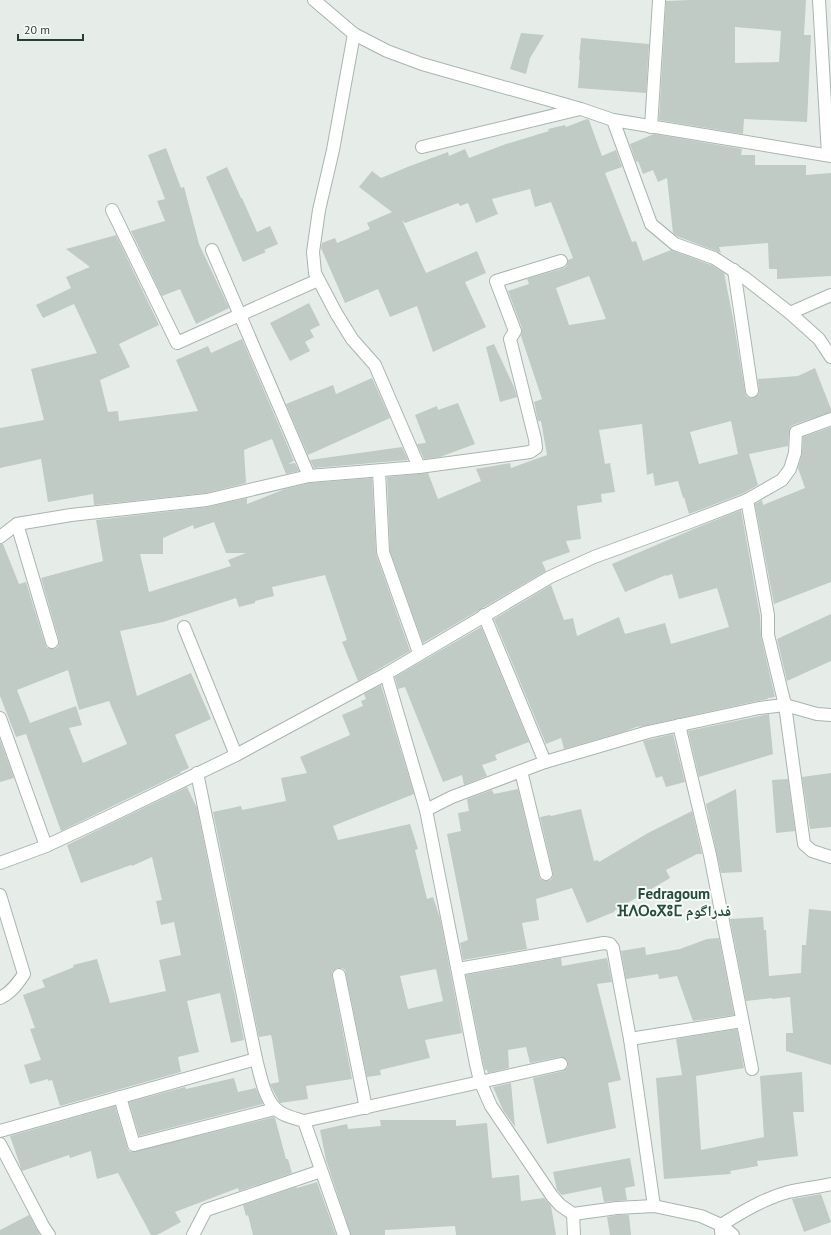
<svg xmlns="http://www.w3.org/2000/svg" width="831" height="1235" font-family="'PT Sans','Noto Naskh Arabic','Noto Sans Tifinagh',sans-serif">
	<style>
		.building { fill: #bfcbc4; fill-rule: evenodd }
		.lines { fill: none; stroke-linecap: round; stroke-linejoin: round }
		.street-casing { stroke: #a9b5af; stroke-width: 14 }
		.street { stroke: #fff; stroke-width: 12 }
		.labels { text-anchor: middle; stroke-width: 4; stroke-linejoin: round; paint-order: stroke }
		.quarter-label { font-size: 15px; font-weight: bold; fill: #254e3c; stroke: #f7faf8 }
	</style>
	<rect width="100%" height="100%" fill="#e6ede9"/>
	<!-- building -->
	<g class="building">
		<path d="M690 0H806L804 35H811L807 122 744 119 743 134 659 120 666 1ZM735 27 781 31 779 62 735 63Z"/>
		<path d="M521 33 544 35 530 58 526 74 510 69Z"/>
		<path d="M581 38 649 44 646 93 578 88 580 60H579Z"/>
		<path d="M587 119 589 120 602 156 616 150 622 167 605 173 632 242 636 241 643 261 671 250 711 265 724 273 733 318 745 392 746 396 750 398H753L759 394V390L758 379 798 376 815 368 831 409V412L793 425 790 427 789 432 788 446 749 454 758 485 744 493 689 514 684 497 683 498 678 481 655 486 653 473 647 475 642 424 599 430 605 464 610 463 615 492 601 494 602 502 577 506 581 539 566 541 570 552 542 562 546 571 423 643 390 551 387 477 428 473 438 499 481 481 476 469 510 463 511 468 547 455 541 421H538L534 402 542 399 521 336 522 332V328L508 291 529 284 527 279 564 268 567 266 568 260 573 258 551 202 535 207 530 189 492 199 498 214 476 223 468 203 460 206 458 203 405 223 402 220 426 273 477 251 486 273 465 282 486 327 433 352 417 306 390 317 378 289 345 303 321 248 322 243 335 238 337 243 370 229 367 223 392 212 359 187 372 171 381 178 410 166 448 152 449 156 465 149 469 158 506 144 549 131 548 129 565 125 566 127ZM589 276 606 319 569 325 556 288ZM731 421 738 454 699 464 690 432Z"/>
		<path d="M654 134 742 149 741 155H755V165H806V175L831 173V276L777 279V269H769L768 243 719 247 721 253 679 237 673 233 667 178 658 182 653 170 643 174 638 161 636 162 630 144Z"/>
		<path d="M166 148 181 188 184 187 199 244 229 308 196 324 180 289 162 296 131 231 165 221 157 201 165 199 148 155Z"/>
		<path d="M227 167 241 198H242L257 232 270 226 278 244 264 250 266 252 243 262 206 177Z"/>
		<path d="M116 235 159 325 119 344 130 367 100 380 108 412 118 411 119 421 198 411 176 360 208 346 211 353 242 339 294 461 288 464 295 463 299 471 286 474 272 439 244 450 246 483 206 493 94 505 93 494 48 502 41 459 0 468V428L44 420 31 369 97 353 74 304 43 318 36 305 71 288 66 277 90 267 66 249Z"/>
		<path d="M309 303 320 325 310 330 314 337 305 342 310 351 290 361 270 323Z"/>
		<path d="M494 344 514 387 517 397 500 402 486 347Z"/>
		<path d="M372 378 390 418 308 455 286 404 333 385 336 394Z"/>
		<path d="M458 403 475 444 440 457 424 459 417 444 426 443 415 415 437 406 438 410Z"/>
		<path d="M831 427V582L774 604 755 504 762 500 763 505 805 488 798 468 802 454 803 437Z"/>
		<path d="M402 447 408 460 314 468 310 460Z"/>
		<path d="M372 478 376 554 410 651 358 681 342 642 347 640 325 575 272 587 274 596 255 601V603L239 607 236 598 163 622 120 631 137 696 191 673 211 719 175 735 189 768 180 772 181 773 61 831 26 734 16 737 0 696V544H3L19 584 26 582 45 644 47 648 54 649 58 647 59 643V640L41 578 103 561 96 520 208 507 247 498V504L285 489 310 483ZM214 522 226 553H246L228 560 231 566 149 592 140 554H163V538L193 525 194 529ZM68 670 79 710 109 701 127 744 83 763 69 728 82 725 76 706 30 723 17 690Z"/>
		<path d="M741 510 760 616 761 637 775 697 768 698V699L757 701 639 727V726L626 731 564 749 561 738 546 744 494 619 551 585 564 620 573 618 577 636 619 617 625 634 665 623 671 644 729 627 717 588 679 599 672 574 666 576V575L625 592 612 564 696 528Z"/>
		<path d="M831 614V661L787 681 777 639Z"/>
		<path d="M481 627 529 742 495 755 497 760 482 765 487 776 464 785 462 775 443 782 405 687 398 689 395 677Z"/>
		<path d="M381 685 414 794 333 826 338 840 410 824 418 849 415 850 427 899 433 897 440 918 462 1033 425 1040 430 1058 380 1070 381 1075 367 1077 346 974 345 970 342 968H337L332 972V976L352 1079 306 1086 308 1099 280 1103 275 1094 270 1084 279 1082 272 1039 271 1035 259 1037 213 812 241 806 242 810 286 801 281 778 307 773 300 757 350 735 342 715 363 706 361 701 366 699 364 694ZM436 969 443 1001 408 1009 400 976Z"/>
		<path d="M769 714 773 754 699 777 688 731Z"/>
		<path d="M673 734 685 782 666 787 662 776 656 778 643 741Z"/>
		<path d="M0 740 14 778 0 782Z"/>
		<path d="M831 773V827L810 829 802 777Z"/>
		<path d="M788 779 795 831 776 833 772 780Z"/>
		<path d="M187 787 197 808 244 1040 231 1043 220 993 187 1001 199 1052 178 1057 181 1072 60 1106 52 1080 48 1081V1079L30 1084 24 1065 41 1060 30 1029 35 1028 23 995 45 987 42 980 74 967 73 965 97 959 110 1003 166 991 159 960 181 955 174 922 161 925 156 901 162 900 152 857 132 866 131 865 81 883 67 845Z"/>
		<path d="M518 789 539 876 540 879 544 881H547L551 880 553 876V873L540 817 550 815 551 816 581 809 594 861 598 860 599 862 648 833 692 811 702 854H697L666 870 670 878 614 911V912L587 923 572 888 536 899 539 920 522 923 527 949 463 960 460 943 468 940 447 834 461 831 458 813 469 811 467 799 492 790 494 794Z"/>
		<path d="M736 789 742 872 721 873 706 804Z"/>
		<path d="M809 909 831 911V1065L786 1051V1033H793L790 997 772 999V998L746 1001 730 919 763 917 764 930H766L769 976 801 973 802 945H806Z"/>
		<path d="M719 938 734 1015 693 1021 677 976 659 979 658 974 626 979 621 951 645 947 646 955 680 949 707 939Z"/>
		<path d="M561 958 562 966 607 958 612 982 597 984 621 1080 608 1083 616 1128 547 1144 533 1078 563 1071 568 1067V1062L566 1059 560 1057 530 1063 526 1047 508 1050 509 1068 488 1073 487 1070H485L483 1062 466 975Z"/>
		<path d="M737 1029 744 1068 696 1076 701 1150 764 1137 760 1076 802 1072 804 1112H793L798 1156 757 1161 758 1166 730 1171 731 1174 664 1179 656 1078 682 1075 676 1039Z"/>
		<path d="M234 1078 238 1092 256 1088 263 1104 139 1136 129 1102 185 1087 186 1089Z"/>
		<path d="M511 1083 515 1127 503 1110 493 1087Z"/>
		<path d="M115 1106 127 1147 129 1151 132 1152 274 1117 275 1118 286 1159H288L292 1173 239 1191 238 1188 175 1212 181 1222 157 1235H151L118 1173 97 1179 91 1151 70 1158 69 1155 22 1171 10 1136Z"/>
		<path d="M380 1120H456V1126L487 1123 492 1178 519 1175 521 1201 544 1198 551 1206 556 1235H456L455 1226 385 1230V1235H351L326 1160 320 1130 347 1124 348 1129 381 1126Z"/>
		<path d="M630 1158 635 1186 625 1188 627 1200 604 1202 601 1187 562 1195 557 1190 553 1172Z"/>
		<path d="M317 1182 336 1235H253L248 1215 246 1216 243 1205 296 1187 297 1188Z"/>
		<path d="M821 1194 831 1222 804 1232 792 1199Z"/>
		<path d="M29 1215 40 1235H0V1230Z"/>
		<path d="M618 1215H629L631 1235H610L607 1217Z"/>
	</g>
	<g class="lines">
		<!-- street casing -->
		<g class="street-casing">
			<g id="street">
				<path d="M314 0 354 34 387 51 422 64 581 109 613 120 831 156"/>
				<path d="M819 0 828 155"/>
				<path d="M354 34 333 150 319 210 313 252 315 273 336 313 352 339 375 365 419 467"/>
				<path d="M613 120 651 224 675 244 714 258 745 278 790 313 819 339 831 357"/>
				<path d="M651 127 659 1"/>
				<path d="M422 147 580 109"/>
				<path d="M112 210 177 343 318 280"/>
				<path d="M212 250 309 476"/>
				<path d="M734 270 752 391"/>
				<path d="M790 313 831 295"/>
				<path d="M379 471 383 552 419 653"/>
				<path d="M747 500 768 615V635L785 705 804 844 812 851 831 857"/>
				<path d="M17 524 52 642"/>
				<path d="M0 537 17 524 71 515 207 500 309 476 419 467 530 452 536 448 535 439 510 339 515 331 496 281 561 261"/>
				<path d="M484 615 545 762"/>
				<path d="M184 627 236 755"/>
				<path d="M386 674 426 810 476 1064 480 1081 491 1106 552 1196 560 1205 573 1214 617 1208 654 1206 701 1216 721 1225 733 1235"/>
				<path d="M0 718 46 846"/>
				<path d="M679 725 710 855 752 1069"/>
				<path d="M521 771 546 874"/>
				<path d="M197 773 256 1059C260 1074 264 1097 275 1108 282 1116 294 1118 304 1121L344 1235"/>
				<path d="M426 810 452 797 545 762 648 732 759 708 785 705 817 714 831 715"/>
				<path d="M0 863 46 846 106 818 236 755 386 674 550 577 594 557 690 522 747 500 782 480 790 469 795 453 796 432 831 419"/>
				<path d="M0 895 24 974C18 983 11 993 0 998"/>
				<path d="M458 969 604 943 610 944 613 948 630 1039 654 1206"/>
				<path d="M339 975 366 1108"/>
				<path d="M630 1039 742 1021"/>
				<path d="M120 1097 134 1145 275 1109"/>
				<path d="M304 1121 561 1064"/>
				<path d="M0 1131 256 1059"/>
				<path d="M0 1144 43 1226 49 1235"/>
				<path d="M573 1214 574 1235"/>
				<path d="M721 1232V1225C742 1212 763 1199 788 1192 802 1189 817 1187 831 1184"/>
				<path d="M193 1235 206 1210 321 1171"/>
			</g>
		</g>
		<!-- street -->
		<use href="#street" class="street"/>
	</g>
	<g class="labels">
		<!-- quarter labels -->
		<g class="quarter-label">
			<text x="674" y="899">Fedragoum<tspan x="674" dy="17">ⴼⴷⵔⴰⴳⵓⵎ فدراگوم</tspan></text>
		</g>
	</g>
	<!-- scale -->
	<path d="M18 34v6h65v-6" fill="none" stroke="#273e34" stroke-width="2"/>
	<text x="24" y="34" font-size="12" fill="#273e34" stroke="#f7faf8" stroke-width="3" paint-order="stroke">20 m</text>
</svg>
